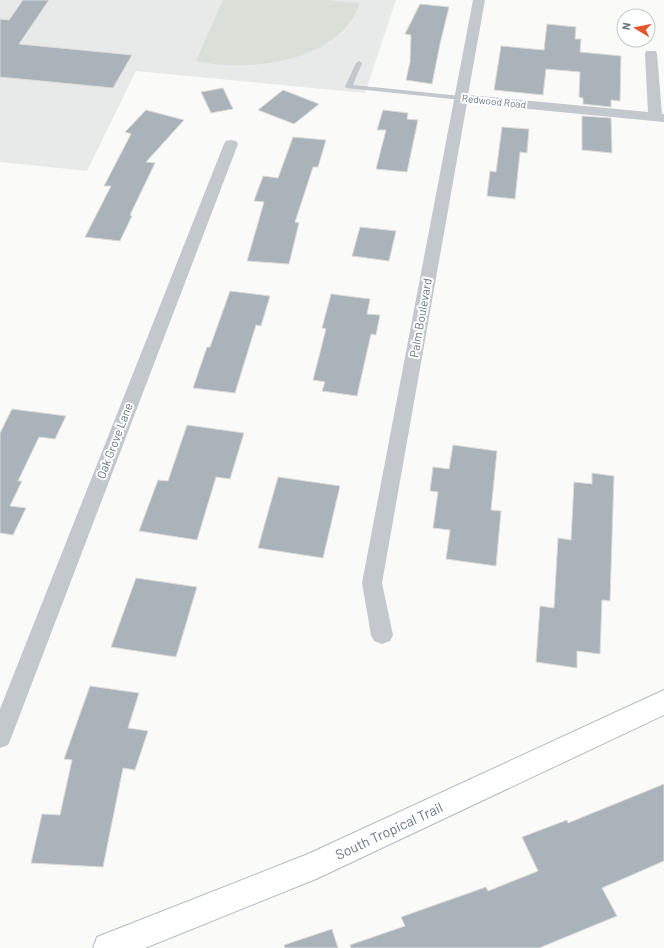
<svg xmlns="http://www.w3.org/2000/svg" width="664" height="948" font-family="Barlow,sans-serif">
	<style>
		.built { fill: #e8e9e9 }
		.green { fill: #dadfd7 }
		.building { fill: #aab3b9; stroke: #dcdcda }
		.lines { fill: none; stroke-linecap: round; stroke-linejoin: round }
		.secondary-casing { stroke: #b3babf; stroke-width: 2 }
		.lane { fill: #c3c8cc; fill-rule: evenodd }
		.street { fill: #c3c8cc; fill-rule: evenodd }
		.secondary { fill: #fff; fill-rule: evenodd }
		.labels { text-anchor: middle; stroke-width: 4; stroke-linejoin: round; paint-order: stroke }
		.far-street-label { font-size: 10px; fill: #657683; stroke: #fff }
		.street-label { font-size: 12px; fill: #657683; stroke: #fff }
		.near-street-label { font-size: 14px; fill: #657683; stroke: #fff }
	</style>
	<rect width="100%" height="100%" fill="#fafaf8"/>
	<!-- built -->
	<path class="built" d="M0 0H396L365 93 136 71 87 171 0 162Z"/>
	<!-- green -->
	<path class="green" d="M223 0H325L360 3C340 62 248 73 196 61Z"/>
	<!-- building -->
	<g class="building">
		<path d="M23 0H49L19 44 132 55 113 88 0 77V19L9 20Z"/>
		<path d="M420 4 449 7 440 44 432 84 406 80 410 62 411 35 405 34Z"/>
		<path d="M547 24 576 27 575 39H581L580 52 621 56 620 101 611 100V107L583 104V98L579 97 580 72 546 69 543 95 494 90 501 46 544 50Z"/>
		<path d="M223 88 233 109 211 113 201 92Z"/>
		<path d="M283 90 319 104 294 124 258 110Z"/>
		<path d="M146 110 184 120 146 162 155 163 130 215 132 216 120 241 85 237 111 186H104L131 134 125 132Z"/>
		<path d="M383 110 408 113 407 119 418 120 407 172 376 169 386 130H377Z"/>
		<path d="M582 116 611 118 612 153 582 150Z"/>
		<path d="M502 127 529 129 527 153 520 152 515 199 487 196 490 171 496 172Z"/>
		<path d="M293 137 326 140 318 167H313L295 222 299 223 289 264 247 261 264 202 254 201 263 176 278 178Z"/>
		<path d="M360 227 396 231 389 261 352 256Z"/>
		<path d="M230 291 270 296 261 326 256 325 235 393 193 388 207 347H210Z"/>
		<path d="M331 294 370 299 367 314 380 315 376 335 371 334 357 396 322 391 325 382 313 380 326 329 322 328Z"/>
		<path d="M12 409 66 416 55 439 39 437 18 481H22L10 506 26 508 13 535 0 533V433Z"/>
		<path d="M187 425 244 433 230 479 216 477 197 540 139 531 158 480 168 481Z"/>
		<path d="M453 445 497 451 491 510 501 511 496 566 446 559 450 530 433 528 438 492 430 491 433 467 449 469Z"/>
		<path d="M592 473 614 476 610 601 602 600 600 654 577 651V668L536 662 540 606 554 608 558 538 571 540 574 482 592 484Z"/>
		<path d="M278 477 340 486 323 558 258 548Z"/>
		<path d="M136 578 197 587 176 657 111 647Z"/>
		<path d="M90 686 139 693 128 728 148 731 135 770 123 768 103 867 31 863 42 814 60 815 72 760 64 759Z"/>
		<path d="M664 784V861L602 888 617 916 539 948H351L350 945 405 926 401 917 486 887 488 891 538 871 522 837 567 820 568 823Z"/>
		<path d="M332 929 338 948H285L284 945Z"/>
	</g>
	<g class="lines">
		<!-- secondary casing -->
		<g class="secondary-casing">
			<path id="secondary" d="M664 690V715L316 879 145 948H93L97 937 308 854Z"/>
		</g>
		<!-- lane -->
		<path class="lane" d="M359 61 362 63 353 85 461 96 465 98 461 100 347 88 345 87 356 63Z"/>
		<!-- street -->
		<g class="street">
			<path d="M473 0H485L468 95 648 112 645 54 646 51H656L657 54 662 114H664V122L467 103 382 583 393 635 390 641 382 644 374 641 371 635 362 583Z"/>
			<path d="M231 140 236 141 238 144 11 738 8 745 0 748V709L224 144 226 141Z"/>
		</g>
		<!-- secondary -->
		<use href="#secondary" class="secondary"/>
	</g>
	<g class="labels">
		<!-- far-street labels -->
		<g class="far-street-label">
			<text transform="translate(494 101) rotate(6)" y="4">Redwood Road</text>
		</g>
		<!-- street labels -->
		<g class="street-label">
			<text transform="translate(421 318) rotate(-80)" y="4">Palm Boulevard</text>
			<text transform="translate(115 441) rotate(-69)" y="4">Oak Grove Lane</text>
		</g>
		<!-- near-street labels -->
		<g class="near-street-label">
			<text transform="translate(389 831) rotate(-25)" y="5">South Tropical Trail</text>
		</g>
	</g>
	<!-- north arrow -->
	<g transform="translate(636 28) rotate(280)"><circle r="19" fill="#ffffff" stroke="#c1c8cd"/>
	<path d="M0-3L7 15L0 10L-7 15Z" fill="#e4572e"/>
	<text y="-6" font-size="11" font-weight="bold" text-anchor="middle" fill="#657683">N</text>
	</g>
</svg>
